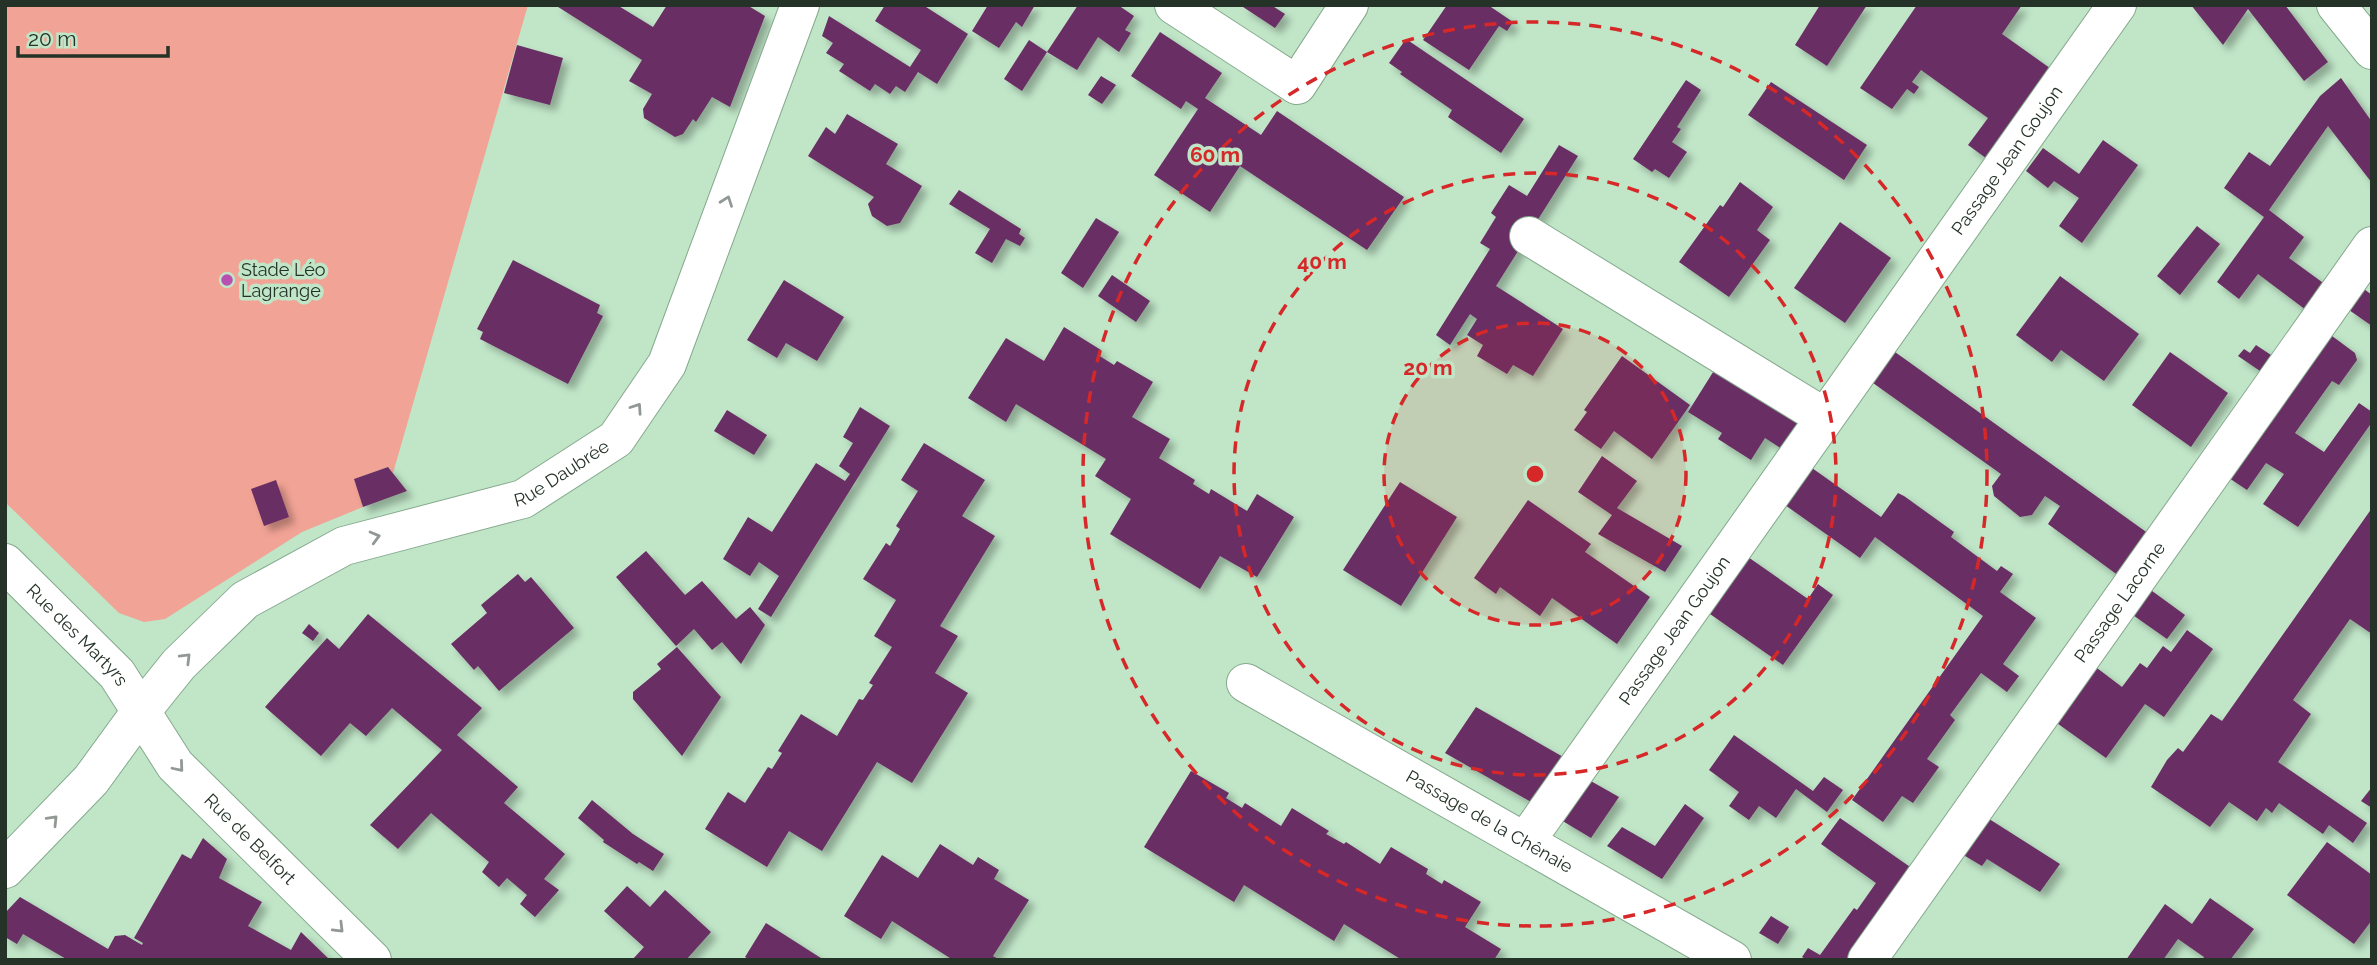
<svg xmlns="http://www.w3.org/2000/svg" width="2377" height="965" font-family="Raleway,sans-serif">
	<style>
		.green { fill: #f1a395 }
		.building { fill: #692e63; filter: url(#shadow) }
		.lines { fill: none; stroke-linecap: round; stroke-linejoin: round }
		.minor-casing { stroke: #85a98d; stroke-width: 40 }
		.minor { stroke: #fff; stroke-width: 38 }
		.oneway { stroke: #929893 }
		.ring { fill: none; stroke: #d62828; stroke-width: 3.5; stroke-dasharray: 12 9 }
		.poi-dot { fill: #b94fb0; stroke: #c0e5c7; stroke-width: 2.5 }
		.labels { text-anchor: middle; stroke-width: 7; stroke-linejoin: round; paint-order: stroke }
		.street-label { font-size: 18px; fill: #243227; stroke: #c0e5c7 }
		.poi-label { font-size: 18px; fill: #243227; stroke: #c0e5c7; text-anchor: start }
		.centre { fill: #d62828; stroke: #c0e5c7; stroke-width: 3.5 }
		.ring-label { font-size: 21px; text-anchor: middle; font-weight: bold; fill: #d62828; stroke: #c0e5c7; stroke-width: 7; stroke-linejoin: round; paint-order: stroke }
	</style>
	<defs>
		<filter id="shadow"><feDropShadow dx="6" dy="6" stdDeviation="3.5" flood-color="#0004"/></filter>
	</defs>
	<rect width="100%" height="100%" fill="#c0e5c7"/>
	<!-- green -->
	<path class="green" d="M5 5H528L393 473 388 467 355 479 363 507 302 532 165 619 144 622 119 613 5 502Z"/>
	<!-- building -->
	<g class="building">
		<path d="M555 5H617L653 27 667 5H747L765 16 730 107 712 97 696 122 693 119 683 134 675 137 644 118 643 109 652 94 629 81 642 60Z"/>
		<path d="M885 5H923L968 34 937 84 918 72 905 92 896 86 890 94 875 84 870 91 839 71 844 64 826 53 833 43 822 36 829 16 910 67 921 50 875 21Z"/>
		<path d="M988 5H1035L1022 27 1016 22 999 48 972 31Z"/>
		<path d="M1078 5H1118L1134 16 1125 30 1131 33 1119 52 1098 37 1077 70 1047 52Z"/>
		<path d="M1240 5H1271L1285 14 1275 28Z"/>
		<path d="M1447 5H1488L1513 22 1507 31 1499 26 1469 70 1423 40Z"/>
		<path d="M1820 5H1867L1827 66 1795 45Z"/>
		<path d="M1917 5H2022L2002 34 2054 71 1990 161 1968 145 1988 118 1921 70 1912 82 1919 87 1914 94 1907 89 1892 109 1860 88Z"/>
		<path d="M2191 5H2285L2328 62 2304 81 2248 9 2223 45Z"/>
		<path d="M1160 32 1222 73 1205 98 1261 135 1277 111 1404 197 1367 250 1240 166 1210 212 1154 175 1198 109 1186 101 1181 109 1131 76Z"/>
		<path d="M1406 39 1524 119 1501 153 1448 117 1452 110 1400 74 1402 72 1389 63Z"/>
		<path d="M1029 40 1047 52 1022 91 1004 79Z"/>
		<path d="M517 45 563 58 550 105 504 93Z"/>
		<path d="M1101 76 1116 85 1102 104 1088 95Z"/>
		<path d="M2341 78 2372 122V183L2328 126 2269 210 2304 237 2289 258 2326 285 2306 310 2258 274 2239 299 2217 282 2264 217 2224 188 2249 152 2270 166 2320 96Z"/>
		<path d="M1686 80 1701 90 1677 127 1681 129 1672 142 1687 152 1669 178 1655 169 1652 172 1633 159Z"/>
		<path d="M1771 82 1867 145 1844 180 1748 115Z"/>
		<path d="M847 114 898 144 886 164 922 186 900 223 887 226 872 216 868 204 874 197 808 156 826 127 835 134Z"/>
		<path d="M2103 140 2138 165 2082 243 2059 226 2079 198 2054 181 2048 188 2026 171 2043 148 2079 174Z"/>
		<path d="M1559 145 1578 156 1496 286 1563 329 1533 376 1513 365 1507 374 1477 356 1483 345 1467 335 1477 319 1470 314 1450 345 1436 335 1490 249 1480 243 1496 217 1491 213 1509 185 1527 196Z"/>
		<path d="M1740 182 1773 207 1757 230 1770 240 1729 297 1679 262 1720 205 1723 207Z"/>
		<path d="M959 190 1021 229 1019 234 1025 238 1020 246 1006 239 992 263 975 253 990 229 949 204Z"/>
		<path d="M1096 218 1119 232 1083 288 1061 273Z"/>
		<path d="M1840 222 1891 258 1845 323 1794 288Z"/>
		<path d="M2197 226 2220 244 2180 295 2157 276Z"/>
		<path d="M513 260 600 305 597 313 603 316 568 384 480 339 483 332 477 329Z"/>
		<path d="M1112 275 1150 301 1136 322 1098 296Z"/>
		<path d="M2060 276 2139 334 2104 381 2061 350 2052 362 2016 335Z"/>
		<path d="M784 280 844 317 817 361 786 343 777 358 747 340Z"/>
		<path d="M2364 289 2372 295V326L2349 310Z"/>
		<path d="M1064 327 1101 350 1098 355 1114 365 1117 361 1153 382 1132 417 1170 439 1159 458 1195 480 1193 484 1209 494 1211 489 1247 511 1257 494 1294 517 1257 577 1220 556 1200 589 1110 534 1131 499 1095 476 1106 459 1016 404 1006 422 968 398 1006 338 1044 361Z"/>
		<path d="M2328 333 2355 353 2357 360 2339 385 2332 381 2295 433 2324 452 2359 403 2372 412V422L2298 527 2263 504 2284 474 2266 463 2247 490 2226 476Z"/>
		<path d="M2256 345 2274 357 2263 373 2238 356 2244 349 2250 353Z"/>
		<path d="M1895 352 2149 534 2119 576 2048 524 2060 506 2045 496 2032 515 2020 517 1994 496 1992 486 2001 474 1873 383Z"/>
		<path d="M2170 352 2228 393 2191 447 2132 405Z"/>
		<path d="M1622 356 1690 405 1652 459 1614 431 1601 449 1574 430 1587 412 1584 410Z"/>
		<path d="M1715 369 1805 424 1785 451 1765 438 1751 460 1718 439 1722 433 1688 412Z"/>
		<path d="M860 407 890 426 771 617 758 609 779 576 759 562 750 576 723 559 748 517 772 532 816 463 845 481 850 474 839 466 853 443 843 437Z"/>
		<path d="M727 410 767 435 754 455 714 431Z"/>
		<path d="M924 443 985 480 962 516 995 536 940 626 958 636 935 673 968 693 912 783 877 762 822 851 789 831 767 867 705 829 728 792 745 803 768 767 772 769 782 753 778 751 801 714 837 736 859 699 863 700 873 685 869 683 892 647 874 636 896 600 863 579 886 543 890 546 900 529 896 526 918 491 901 480Z"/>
		<path d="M1602 456 1637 481 1617 508 1682 546 1665 572 1598 534 1612 515 1578 492Z"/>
		<path d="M388 467 407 491 363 507 354 479Z"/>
		<path d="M1812 468 1881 517 1898 493 1904 496 1954 532 1951 537 1997 571 2001 566 2013 574 2000 592 2036 618 2003 664 2019 676 2007 692 1981 673 1950 715 1955 720 1927 759 1939 767 1913 803 1902 796 1883 822 1852 800 1983 616 1875 537 1860 558 1785 505Z"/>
		<path d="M276 480 289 517 264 526 251 489Z"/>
		<path d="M1400 482 1457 517 1401 606 1343 570Z"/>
		<path d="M1528 500 1591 544 1585 552 1650 597 1617 644 1552 598 1540 616 1500 587 1496 594 1474 578Z"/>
		<path d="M2372 508V634L2350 619 2293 700 2311 714 2278 762 2367 823 2353 843 2329 825 2323 834 2279 803 2272 813 2266 808 2257 821 2229 802 2210 827 2151 787 2167 760 2178 748 2183 752 2211 714 2222 721Z"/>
		<path d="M646 551 685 595 702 581 736 619 750 607 765 625 741 664 722 642 712 650 694 629 676 646 616 577Z"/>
		<path d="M1748 557 1808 599 1818 584 1833 595 1783 665 1710 614Z"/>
		<path d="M518 574 525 582 531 577 574 628 499 691 478 666 474 670 451 644 487 613 481 605Z"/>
		<path d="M2148 588 2185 615 2167 639 2130 613Z"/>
		<path d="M368 614 482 708 457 735 518 787 504 803 565 854 544 879 559 890 535 917 520 904 527 895 507 878 499 887 482 872 489 862 431 813 398 849 370 825 442 750 392 708 366 736 350 723 321 756 265 707 327 638 339 649Z"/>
		<path d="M309 624 319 633 313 641 302 633Z"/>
		<path d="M2187 630 2213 649 2164 717 2145 704 2106 758 2054 721 2093 665 2122 687 2140 663 2147 668 2163 646 2171 652Z"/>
		<path d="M677 647 721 697 682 756 633 699V692L661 669 657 664Z"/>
		<path d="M1476 707 1565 758 1533 803 1445 753Z"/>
		<path d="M1734 735 1813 791 1824 777 1843 790 1827 812 1796 789 1776 818 1759 806 1749 820 1729 806 1739 792 1709 770Z"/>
		<path d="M1191 771 1229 793 1226 798 1242 808 1245 803 1281 826 1292 808 1329 831 1326 834 1344 844 1346 842 1380 864 1391 847 1428 869 1426 874 1442 884 1444 880 1481 902 1465 927 1501 949 1494 960H1402L1344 924 1334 941 1244 885 1234 902 1144 847Z"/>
		<path d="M1589 780 1619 797 1591 838 1561 820Z"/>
		<path d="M2372 787V808L2361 801Z"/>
		<path d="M592 800 633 834 664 854 653 871 639 862 637 864 603 842 604 840 578 818Z"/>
		<path d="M1685 804 1704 818 1662 879 1607 846 1622 827 1655 846Z"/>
		<path d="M1986 817 2060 864 2040 892 1987 859 1982 866 1960 853Z"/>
		<path d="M1840 818 1913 869 1847 960H1807L1802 957 1808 948 1820 955 1854 908 1857 910 1876 883 1821 844Z"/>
		<path d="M203 838 227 859 219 878 262 902 248 926 291 950 301 932 330 960H68L23 934 17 944 5 937V913L20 897 108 949 115 936 125 935 142 945 143 943 134 938 182 854 191 859Z"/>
		<path d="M2327 842 2372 875V920L2354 944 2287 895Z"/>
		<path d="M940 844 973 865 978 857 999 870 994 879 1029 900 993 956 1000 960H953L892 921 881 939 844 916 882 855 918 878Z"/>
		<path d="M627 886 650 907 665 890 711 932 686 960H632L644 947 604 911Z"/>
		<path d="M2210 898 2254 929 2230 960H2202L2204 957 2178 939 2163 960H2126L2165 904 2192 924Z"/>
		<path d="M1771 916 1789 927 1778 944 1759 933Z"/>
		<path d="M766 923 824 960H750L745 957Z"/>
	</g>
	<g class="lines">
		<!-- minor casing -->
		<g class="minor-casing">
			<g id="minor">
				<path d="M1174 5 1297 85 1349 5"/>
				<path d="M2336 5 2372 50"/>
				<path d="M1529 236 1824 417"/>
				<path id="s1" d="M5 563 117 674 175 765 372 960"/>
				<path id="s2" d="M1246 683 1732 960"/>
				<path id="s3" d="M1525 842 2117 5"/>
				<path id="s4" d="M5 869 91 780 142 710 179 664 245 600 344 546 523 499 616 439 667 364 800 5"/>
				<path id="s5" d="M1867 960 2372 246"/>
			</g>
		</g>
		<!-- minor -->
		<use href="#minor" class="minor"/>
	</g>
	<!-- one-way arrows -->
	<defs><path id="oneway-chevron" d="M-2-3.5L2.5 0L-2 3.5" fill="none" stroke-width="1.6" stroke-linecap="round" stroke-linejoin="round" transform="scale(1.75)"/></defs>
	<g class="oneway">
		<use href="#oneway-chevron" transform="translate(727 201) rotate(-70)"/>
		<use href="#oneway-chevron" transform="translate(637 408) rotate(-56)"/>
		<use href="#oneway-chevron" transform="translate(375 537) rotate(-15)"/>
		<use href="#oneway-chevron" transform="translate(186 658) rotate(-45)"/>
		<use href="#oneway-chevron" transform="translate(179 767) rotate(50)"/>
		<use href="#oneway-chevron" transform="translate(53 820) rotate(-46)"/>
		<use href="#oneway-chevron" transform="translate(339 928) rotate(45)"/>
	</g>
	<!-- distance rings -->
	<circle cx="1535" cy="474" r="151" fill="#d62828" fill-opacity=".12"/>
	<g class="ring">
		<circle cx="1535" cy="474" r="151"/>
		<circle cx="1535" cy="474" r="301"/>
		<circle cx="1535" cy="474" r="452"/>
	</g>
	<!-- markers -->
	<circle class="poi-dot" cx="227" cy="280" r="7"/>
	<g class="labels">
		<!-- street labels -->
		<g class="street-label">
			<text dy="6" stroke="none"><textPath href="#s3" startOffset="835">Passage Jean Goujon</textPath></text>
			<text dy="6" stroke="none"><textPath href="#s4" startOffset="705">Rue Daubrée</textPath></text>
			<text dy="6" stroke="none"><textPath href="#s5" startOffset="438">Passage Lacorne</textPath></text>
			<text dy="6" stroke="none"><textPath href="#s3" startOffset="259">Passage Jean Goujon</textPath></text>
			<text dy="6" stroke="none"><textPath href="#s1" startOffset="102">Rue des Martyrs</textPath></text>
			<text dy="6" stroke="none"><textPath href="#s2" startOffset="280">Passage de la Chênaie</textPath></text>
			<text dy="6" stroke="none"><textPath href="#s1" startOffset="371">Rue de Belfort</textPath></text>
		</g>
		<!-- poi labels -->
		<g class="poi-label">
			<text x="241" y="276">Stade Léo<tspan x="241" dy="21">Lagrange</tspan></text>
		</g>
	</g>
	<circle cx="1535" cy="474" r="10" class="centre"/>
	<g class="ring-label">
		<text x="1215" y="162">60 m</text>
		<text x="1322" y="269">40 m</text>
		<text x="1428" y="375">20 m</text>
	</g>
	<!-- border -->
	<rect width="2377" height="965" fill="none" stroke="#243227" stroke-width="14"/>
	<!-- scale -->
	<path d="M18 46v10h150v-10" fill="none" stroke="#243227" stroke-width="3.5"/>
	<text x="28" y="46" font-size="21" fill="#243227" stroke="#c0e5c7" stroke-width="5" paint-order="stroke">20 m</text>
</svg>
